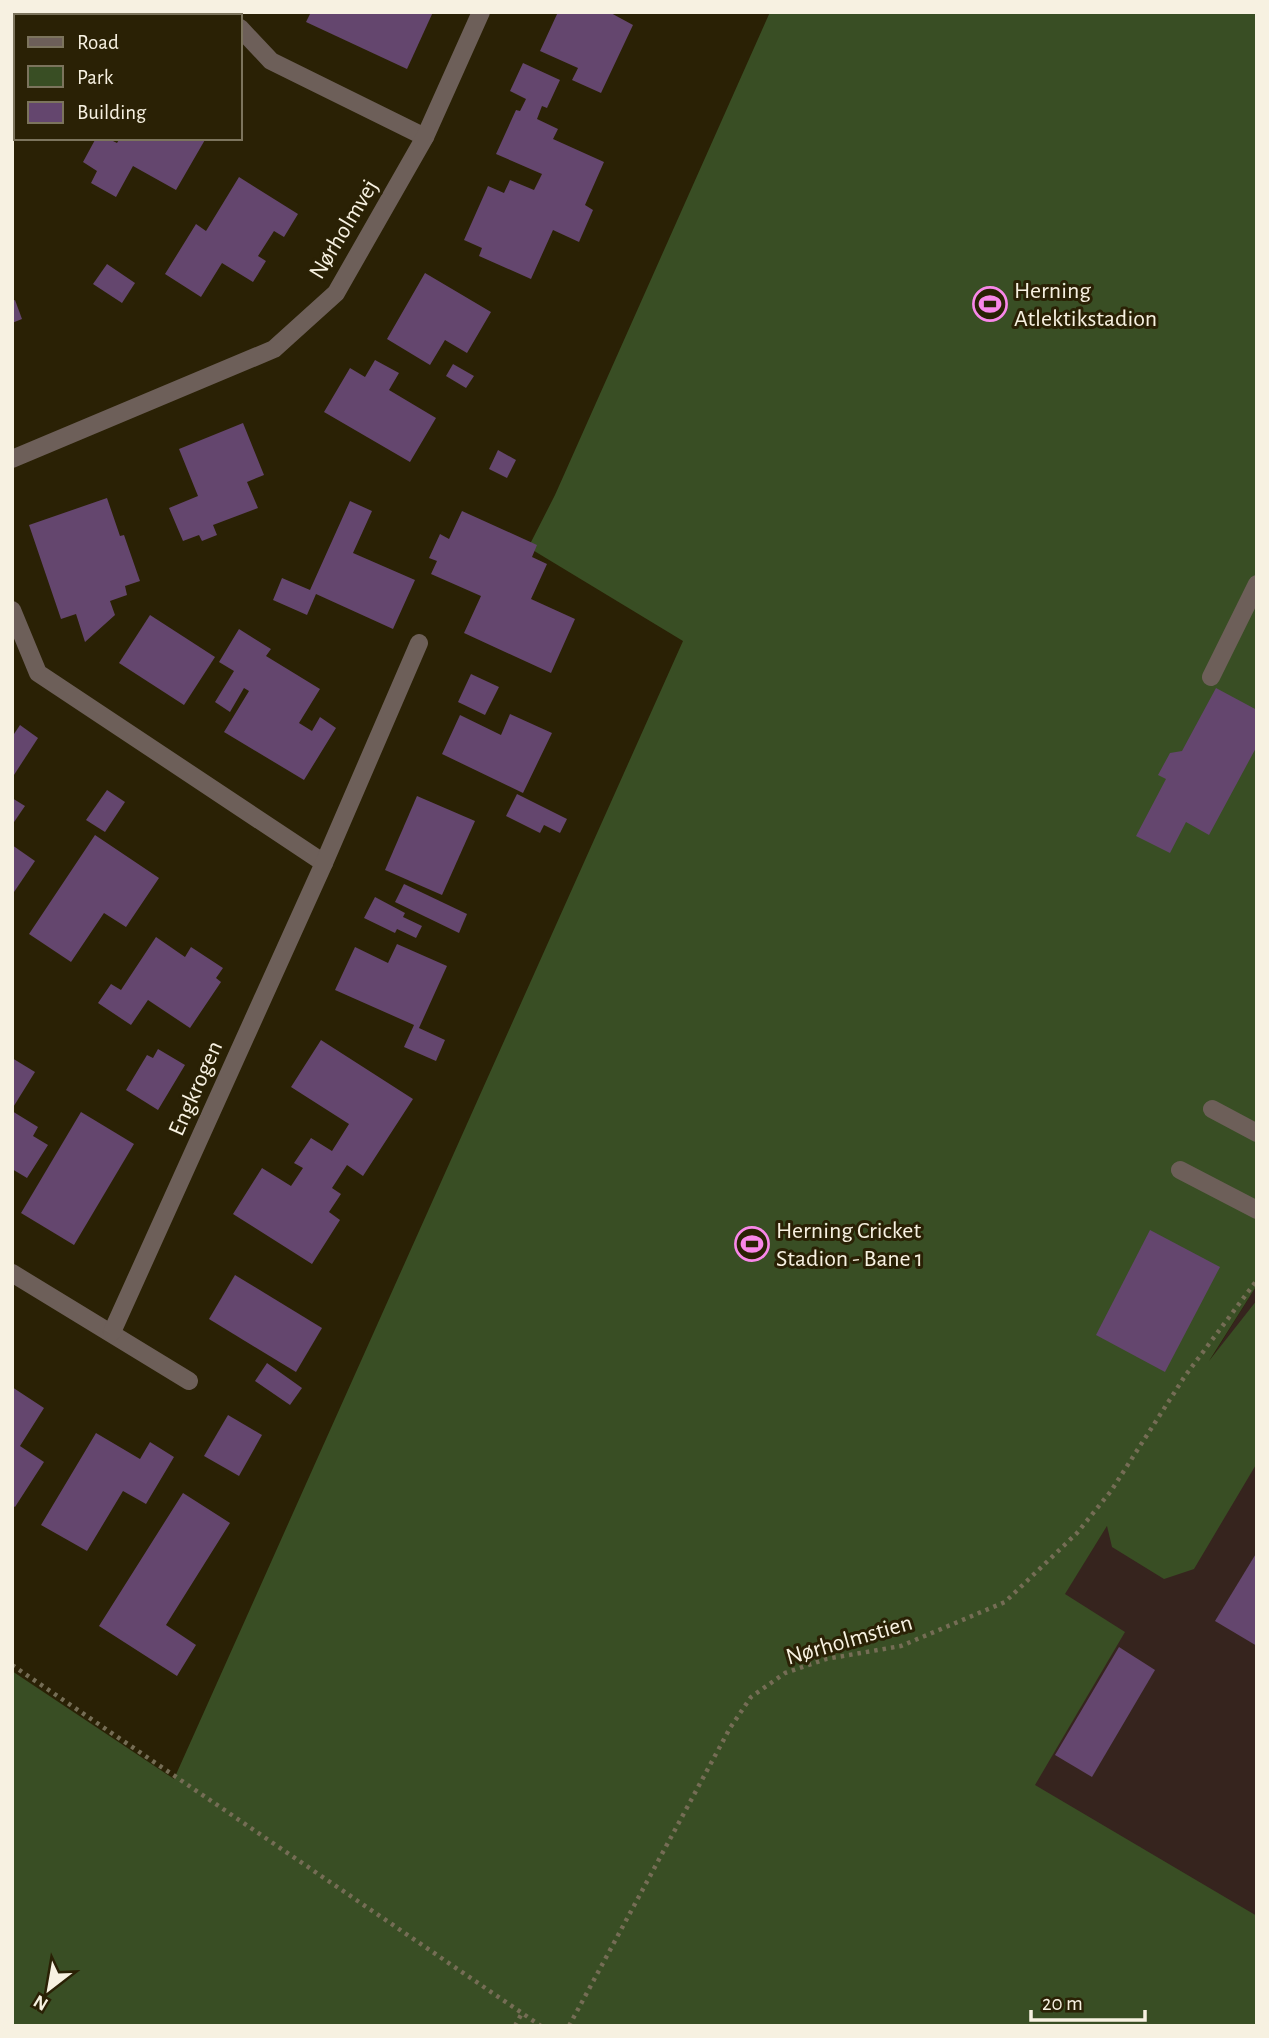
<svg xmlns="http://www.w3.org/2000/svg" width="1269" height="2038" font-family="'Alegreya Sans',sans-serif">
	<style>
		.education { fill: #36241e }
		.green { fill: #394e24 }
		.building { fill: #64466e }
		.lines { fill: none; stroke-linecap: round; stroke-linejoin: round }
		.path { stroke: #756d55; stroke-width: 4.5; stroke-dasharray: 3.5 5; stroke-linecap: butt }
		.service { stroke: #6d5f59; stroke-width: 18 }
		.minor { stroke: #6d5f59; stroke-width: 18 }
		.labels { text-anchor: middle; stroke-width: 6; stroke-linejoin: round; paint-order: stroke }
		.street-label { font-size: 24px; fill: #f7f1e1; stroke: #2a2105 }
		.poi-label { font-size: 24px; fill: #f7f1e1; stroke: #2a2105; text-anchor: start }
	</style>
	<rect width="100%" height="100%" fill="#2a2105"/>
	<!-- education -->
	<path class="education" d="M1257 1285V1990L938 1797Z"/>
	<!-- green -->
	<path class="green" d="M770 12H1257V1285L1209 1361 1257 1300V1463L1194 1569 1164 1579 1112 1547 1107 1526 1065 1594 1125 1632 1035 1785 1257 1916V2026H12V1671L174 1779 683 641 531 549 529 546 555 495Z"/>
	<!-- building -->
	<g class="building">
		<path d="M53 12H119L124 15 126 12H135L141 16H56Z"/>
		<path d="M311 12H433L407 69 306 22Z"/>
		<path d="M558 12H609L633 25 601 93 572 80 578 68 540 51Z"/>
		<path d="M523 63 560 80 547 108 542 106 537 119 558 129 553 139 604 162 585 205 593 210 579 242 553 230 531 279 479 256 482 248 464 240 488 186 504 193 510 180 534 190 542 174 496 154 516 110 520 111 526 99 510 91Z"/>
		<path d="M96 138H107L117 143 120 138H130L135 141 137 138H206L176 190 133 166 116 197 91 183 97 171 83 162Z"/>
		<path d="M239 177 298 214 284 237 274 231 258 256 266 261 253 282 222 263 201 297 165 274 196 224 206 231Z"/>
		<path d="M107 264 135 283 122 303 93 284Z"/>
		<path d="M425 273 491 312 467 353 445 340 430 365 387 339Z"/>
		<path d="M15 300 22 319 12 323V301Z"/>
		<path d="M375 360 399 373 389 390 436 418 410 462 324 412 350 368 365 377Z"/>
		<path d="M453 364 474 376 466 388 446 376Z"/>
		<path d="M243 423 264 475 247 482 258 508 213 525 217 535 202 541 199 535 183 541 169 508 198 496 179 449Z"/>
		<path d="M498 450 516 460 507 478 489 469Z"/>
		<path d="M107 498 120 536 124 535 140 581 125 586 127 595 110 601 115 615 85 642 76 614 61 619 29 525Z"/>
		<path d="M350 501 372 511 353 553 415 580 393 629 316 594 307 615 273 600 282 578 310 590Z"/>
		<path d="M462 511 537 545 532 557 547 564 531 599 575 619 551 673 464 633 481 596 431 574 437 561 429 558 440 534 449 539Z"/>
		<path d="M150 615 215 657 184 705 119 663Z"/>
		<path d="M239 629 271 649 266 656 320 689 299 723 312 731 320 717 336 728 304 780 224 732 249 691 244 688 230 712 215 702 234 671 219 662Z"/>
		<path d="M471 674 499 687 485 715 458 702Z"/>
		<path d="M1216 688 1257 710V746L1209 835 1186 822 1170 853 1136 836 1166 779 1158 775 1170 753 1182 751Z"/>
		<path d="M510 714 552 733 523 793 442 754 460 715 501 735Z"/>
		<path d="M20 725 38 738 12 778V737Z"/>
		<path d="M107 790 125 802 105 832 86 820Z"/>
		<path d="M517 794 567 819 560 833 544 825 540 833 506 816Z"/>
		<path d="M417 796 475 821 442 895 385 870Z"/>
		<path d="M12 798 25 806 12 825Z"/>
		<path d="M95 835 159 878 126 927 104 913 71 962 29 934Z"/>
		<path d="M12 845 35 861 12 895Z"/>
		<path d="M404 884 467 914 459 933 395 902Z"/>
		<path d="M375 897 405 913 403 917 422 926 416 938 397 929 395 933 364 918Z"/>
		<path d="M156 937 185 957 191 947 223 968 216 978 221 982 190 1028 148 1000 131 1025 98 1003 111 984 121 990Z"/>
		<path d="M397 944 447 966 419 1028 445 1040 436 1061 404 1047 414 1025 335 990 355 947 388 963Z"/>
		<path d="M321 1040 413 1099 363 1176 347 1165 332 1188 341 1194 329 1212 340 1220 312 1264 233 1214 262 1168 291 1186 303 1168 294 1163 311 1138 332 1151 349 1124 291 1087Z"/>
		<path d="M158 1049 185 1065 158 1110 126 1090 147 1055 153 1058Z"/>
		<path d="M12 1058 35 1072 12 1109Z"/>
		<path d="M12 1111 38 1127 33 1136 48 1145 27 1178 12 1169Z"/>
		<path d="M81 1112 134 1144 74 1245 21 1213Z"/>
		<path d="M1150 1230 1220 1267 1165 1372 1096 1335Z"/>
		<path d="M235 1275 322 1328 296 1372 209 1319Z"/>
		<path d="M267 1363 302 1388 290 1405 255 1381Z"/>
		<path d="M12 1387 44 1408 20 1446 44 1462 15 1507 12 1505Z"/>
		<path d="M228 1415 262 1435 239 1476 204 1456Z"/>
		<path d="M96 1433 140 1459 150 1442 174 1457 146 1504 123 1491 87 1551 41 1525Z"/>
		<path d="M183 1493 230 1523 166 1625 196 1645 177 1676 99 1626Z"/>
		<path d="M1257 1552V1646L1215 1621Z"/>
		<path d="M1119 1647 1155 1670 1092 1777 1055 1755Z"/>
	</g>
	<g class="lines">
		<!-- path -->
		<g class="path">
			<path d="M12 1665 541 2026"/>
			<path d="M515 2026 522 2013"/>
			<path d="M569 2026 730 1728 751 1697 785 1673 826 1659 901 1646 1005 1602 1077 1533 1111 1491 1185 1376 1257 1280"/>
		</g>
		<!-- service -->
		<g class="service">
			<path d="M1211 677 1257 584"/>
			<path d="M1212 1109 1257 1133"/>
			<path d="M1180 1170 1257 1210"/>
		</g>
		<!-- minor -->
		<g class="minor">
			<path d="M225 12 228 16"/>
			<path d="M240 28 271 61 425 137"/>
			<path d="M12 459 274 349 336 293 425 137 481 12"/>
			<path d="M12 610 38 673 324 863"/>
			<path d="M12 1273 189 1381"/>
			<path d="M112 1332 324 863 419 643"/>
		</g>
	</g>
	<!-- icons -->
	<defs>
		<g id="stadium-ring" transform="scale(1.75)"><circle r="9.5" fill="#2a2105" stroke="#f987e9" stroke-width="1.5"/><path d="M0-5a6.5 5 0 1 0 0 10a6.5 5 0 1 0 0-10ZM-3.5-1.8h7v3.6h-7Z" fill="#f987e9"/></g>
	</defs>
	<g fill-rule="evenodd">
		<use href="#stadium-ring" x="990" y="304"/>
		<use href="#stadium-ring" x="752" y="1244"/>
	</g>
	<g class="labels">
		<!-- street labels -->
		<g class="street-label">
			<text transform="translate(343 229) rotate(-59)" y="8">Nørholmvej</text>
			<text transform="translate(195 1088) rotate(-66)" y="8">Engkrogen</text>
			<text transform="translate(849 1639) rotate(-16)" y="8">Nørholmstien</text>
		</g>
		<!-- poi labels -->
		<g class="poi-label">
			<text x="1014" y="298">Herning<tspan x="1014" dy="28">Atlektikstadion</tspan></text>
			<text x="776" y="1238">Herning Cricket<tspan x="776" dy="28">Stadion - Bane 1</tspan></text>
		</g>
	</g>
	<!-- border -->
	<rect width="1269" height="2038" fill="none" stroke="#f7f1e1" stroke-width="28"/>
	<!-- legend -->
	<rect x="14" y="14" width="228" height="126" fill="#2a2105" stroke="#7c745d" stroke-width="2"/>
	<rect x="28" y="37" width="35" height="10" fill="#6d5f59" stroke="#7c745d" stroke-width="2"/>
	<text x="77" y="49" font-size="21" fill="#f7f1e1">Road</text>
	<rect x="28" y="66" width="35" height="21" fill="#394e24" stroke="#7c745d" stroke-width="2"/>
	<text x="77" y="84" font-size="21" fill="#f7f1e1">Park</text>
	<rect x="28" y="102" width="35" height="21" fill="#64466e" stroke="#7c745d" stroke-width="2"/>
	<text x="77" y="119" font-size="21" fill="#f7f1e1">Building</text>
	<!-- north arrow -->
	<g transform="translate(49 1989) rotate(211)" stroke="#2a2105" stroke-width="5" paint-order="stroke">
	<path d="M0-5L12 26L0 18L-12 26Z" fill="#f7f1e1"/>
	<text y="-10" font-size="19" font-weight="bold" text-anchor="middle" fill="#f7f1e1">N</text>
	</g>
	<!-- scale -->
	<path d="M1031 2010v10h114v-10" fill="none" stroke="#f7f1e1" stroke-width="3.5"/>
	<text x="1042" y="2010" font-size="21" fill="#f7f1e1" stroke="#2a2105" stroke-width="5" paint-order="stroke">20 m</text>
</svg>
